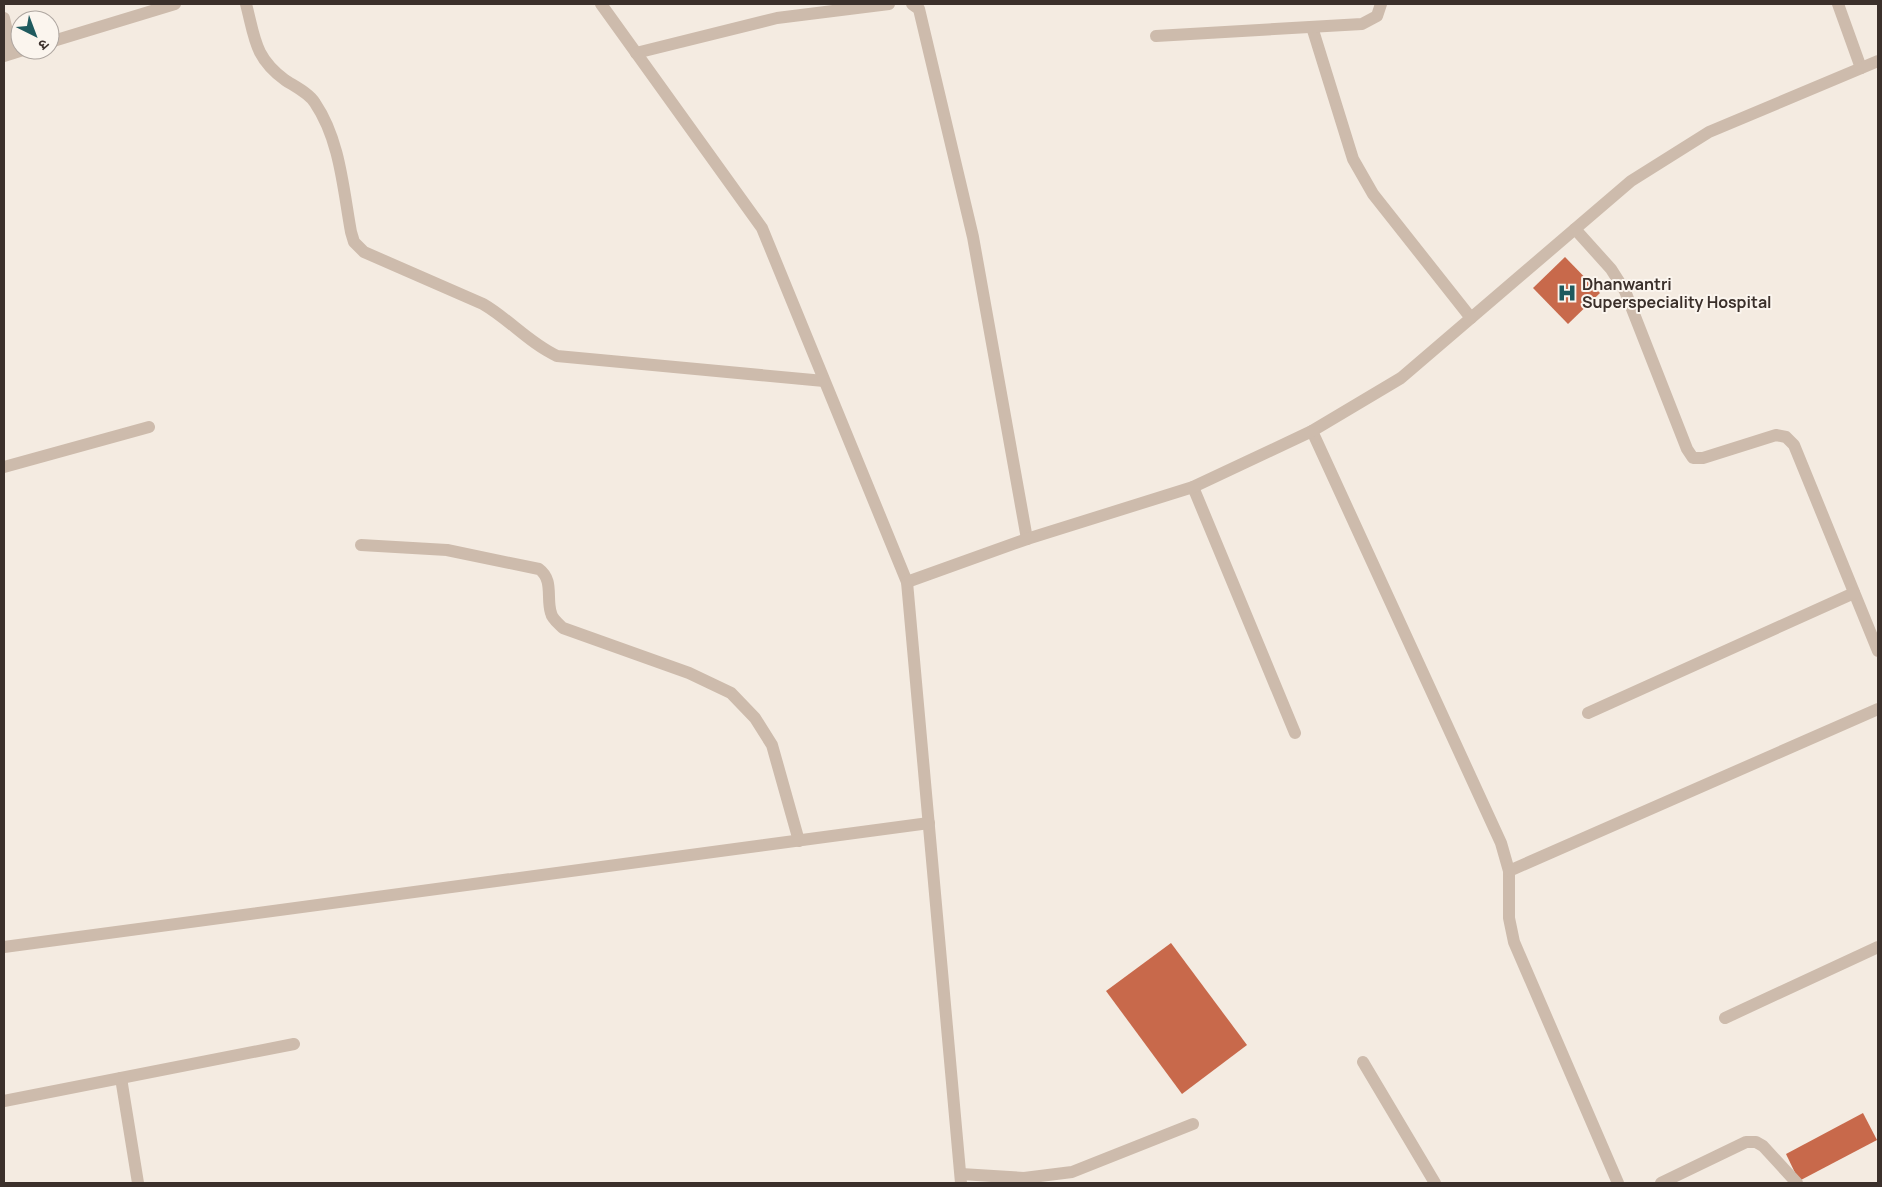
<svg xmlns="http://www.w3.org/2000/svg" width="1882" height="1187" font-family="Manrope,'Noto Sans Devanagari',sans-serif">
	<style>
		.building { fill: #c8694b }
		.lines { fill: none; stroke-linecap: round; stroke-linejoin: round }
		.minor { stroke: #cdbbac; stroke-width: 12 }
		.labels { text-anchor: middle; stroke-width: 4; stroke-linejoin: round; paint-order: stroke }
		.poi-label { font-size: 16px; font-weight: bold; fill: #3b302b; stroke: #fbf5ee; text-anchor: start }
	</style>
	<rect width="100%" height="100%" fill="#f4ebe1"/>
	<!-- building -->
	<g class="building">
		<path d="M1565 257 1600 293 1568 324 1533 288Z"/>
		<path d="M1171 943 1247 1045 1182 1094 1106 991Z"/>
		<path d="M1863 1113 1877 1140 1799 1181 1786 1154Z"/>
	</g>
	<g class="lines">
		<!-- minor -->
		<g class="minor">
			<path d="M246 4C255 38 254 57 285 80 294 86 309 93 315 103 340 140 343 188 351 232L354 242 364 252 483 304C509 319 529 343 557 356L824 381"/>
			<path d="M601 4 762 228 907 582 961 1183"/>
			<path d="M912 4 919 9 973 237 1027 539"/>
			<path d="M1838 4 1861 68"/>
			<path d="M4 18 12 53"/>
			<path d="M1312 27 1353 159 1373 194 1471 318"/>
			<path d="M1156 36 1362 24 1377 16 1381 4"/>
			<path d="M50 42 175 4"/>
			<path d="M636 53 777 18 889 4"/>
			<path d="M4 56 23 50"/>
			<path d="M1575 229 1611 269 1625 291 1687 449 1693 458H1703L1776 435 1786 437 1794 445 1878 651"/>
			<path d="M1312 431 1501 843 1509 871V918L1514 942 1618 1183"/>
			<path d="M4 467 149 427"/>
			<path d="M1193 487 1295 733"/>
			<path d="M361 545 447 550 539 569C554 580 546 598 551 613 552 619 559 624 563 628L689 673 731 693 755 718 772 745 799 841"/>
			<path d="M907 582 1027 539 1193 487 1312 431 1401 378 1631 181 1709 132 1878 61"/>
			<path d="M1588 713 1854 593"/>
			<path d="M1509 871 1878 709"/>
			<path d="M4 947 929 823"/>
			<path d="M1725 1018 1878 947"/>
			<path d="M1363 1062 1435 1183"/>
			<path d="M121 1078 138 1183"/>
			<path d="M4 1101 294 1044"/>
			<path d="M961 1174 1024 1178 1072 1172 1193 1124"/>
			<path d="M1661 1183 1746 1142H1756L1763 1146 1797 1183"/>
		</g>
	</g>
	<!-- icons -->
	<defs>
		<g id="hospital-bare" transform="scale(1.5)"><path d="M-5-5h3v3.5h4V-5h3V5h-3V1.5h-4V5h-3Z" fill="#1f5a5e" stroke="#fbf5ee" stroke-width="2.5" paint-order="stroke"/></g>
	</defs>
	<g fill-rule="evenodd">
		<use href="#hospital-bare" x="1567" y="293"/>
	</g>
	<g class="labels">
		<!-- poi labels -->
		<g class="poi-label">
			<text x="1582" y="290">Dhanwantri<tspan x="1582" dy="18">Superspeciality Hospital</tspan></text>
		</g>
	</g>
	<!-- border -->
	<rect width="1882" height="1187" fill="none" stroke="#3b302b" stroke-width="10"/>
	<!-- north arrow -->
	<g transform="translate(35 35) rotate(138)"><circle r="24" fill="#fbf5ee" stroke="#aea6a0"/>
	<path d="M0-4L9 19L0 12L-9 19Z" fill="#1f5a5e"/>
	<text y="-8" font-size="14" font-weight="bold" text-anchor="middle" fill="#3b302b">उ</text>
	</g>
</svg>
